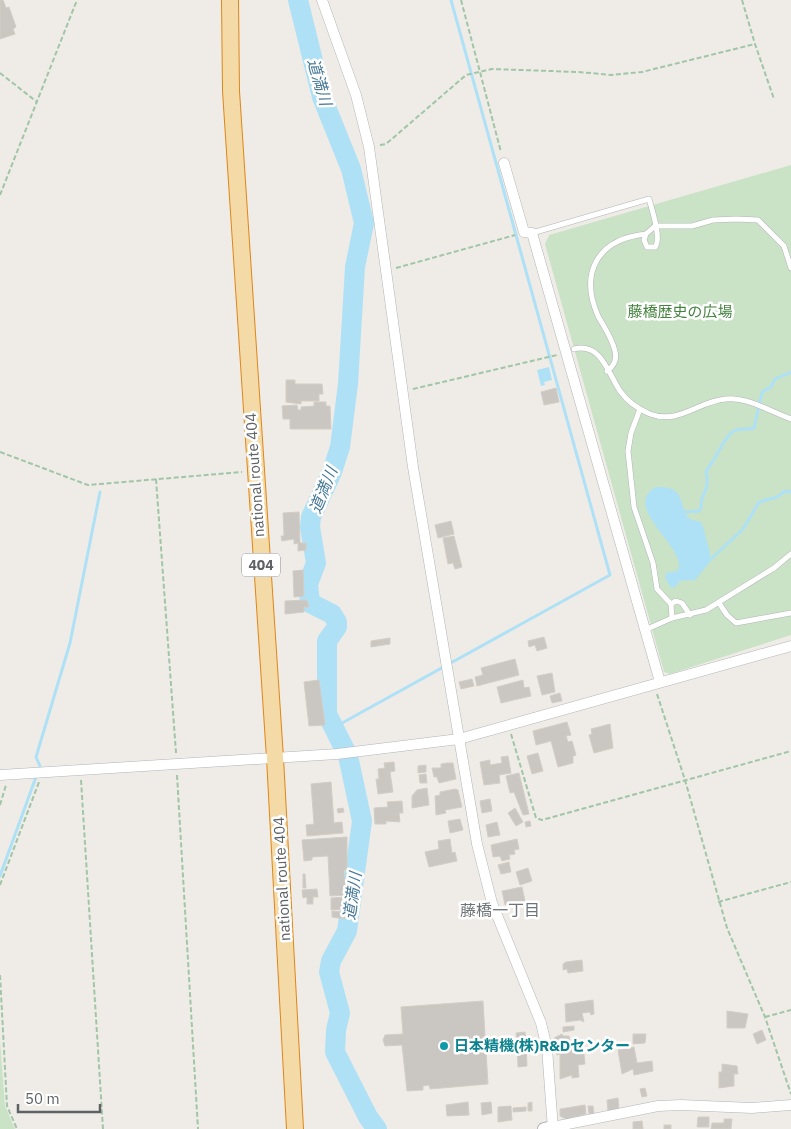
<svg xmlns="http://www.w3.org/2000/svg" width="791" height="1129" font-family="'IBM Plex Sans','Noto Sans JP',sans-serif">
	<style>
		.green { fill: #cae3c6 }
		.water { fill: #afe1f6 }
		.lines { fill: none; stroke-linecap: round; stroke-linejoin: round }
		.stream { stroke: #afe1f6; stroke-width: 3 }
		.river { stroke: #afe1f6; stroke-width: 20 }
		.building { fill: #cac7c3; stroke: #d3cdc5 }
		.service-casing { stroke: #b1b4b7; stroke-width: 6 }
		.minor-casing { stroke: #b1b4b7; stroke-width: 11 }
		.tertiary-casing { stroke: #b1b4b7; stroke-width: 14 }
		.trunk-casing { stroke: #de8618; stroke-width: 18 }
		.path { stroke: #a1c6a7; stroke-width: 2; stroke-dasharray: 5 2.5; stroke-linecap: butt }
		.service { stroke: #fff; stroke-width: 5 }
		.minor { stroke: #fff; stroke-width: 10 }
		.tertiary { stroke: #fff; stroke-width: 12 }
		.trunk { stroke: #f4daa6; stroke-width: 16 }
		.culture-dot { fill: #0f9aa8; stroke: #fff; stroke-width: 2 }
		.labels { text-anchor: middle; stroke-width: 5; stroke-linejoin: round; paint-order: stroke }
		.shield { fill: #fff; stroke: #8e9193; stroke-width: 1 }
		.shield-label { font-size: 14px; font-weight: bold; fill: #5e6265 }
		.park-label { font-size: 15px; fill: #45833f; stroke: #fff }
		.street-label { font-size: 15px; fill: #5e6265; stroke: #fff }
		.culture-label { font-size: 15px; font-weight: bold; fill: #0d838f; stroke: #fff; text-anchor: start }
		.water-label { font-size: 16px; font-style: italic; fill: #467897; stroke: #fff }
		.neighbourhood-label { font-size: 16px; fill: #6f7477; stroke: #fff }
	</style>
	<rect width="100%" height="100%" fill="#efece7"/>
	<!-- green -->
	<g class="green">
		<path d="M791 165V635L670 674 664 672 545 244 549 235Z"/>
		<path d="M0 1041 5 1106 15 1129H0Z"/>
	</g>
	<!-- water -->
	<g class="water">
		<path d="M549 367 552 380 544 382 545 385 541 386 537 370Z"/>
		<path d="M656 487C684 486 678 499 688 518L702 523 710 553V562L695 580 680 581 674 588 670 587 665 577 666 573 677 571 679 568C683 545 621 506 656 487Z"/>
	</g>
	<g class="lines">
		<!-- stream -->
		<g class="stream">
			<path d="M685 512 699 511 701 508C699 494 711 493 706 471 716 460 724 436 734 431 739 428 748 430 754 428L762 392 771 387 775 379 791 372"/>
			<path d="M710 560 743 529 759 502 777 497 785 491 791 492"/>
			<path d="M333 728 610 575 451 0"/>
			<path d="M0 876 40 766 36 757 70 643 100 492"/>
		</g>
		<!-- river -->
		<path class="river" d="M298 0 322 97 351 169 364 223 355 267 348 384 340 447 332 472 311 517 310 527 316 563 308 584 310 603 332 614 337 622V627L327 641V714L348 756 362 821 347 931 331 961 329 972 340 1013 336 1030 335 1052 368 1117 377 1129"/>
	</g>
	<!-- building -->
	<g class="building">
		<path d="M0 0H3L6 8 9 7 16 27 13 29 15 34 0 39Z"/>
		<path d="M286 380H295V384H322L323 394H319V401H301V404L286 402Z"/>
		<path d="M556 388 559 402 544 405 541 392Z"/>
		<path d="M314 402H326V406H330L331 429H290V419H283L282 406 297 405 298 410H301V407L314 406Z"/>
		<path d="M299 512 300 543H306V550L298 551V543L294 544V539L282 541 281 536H284L283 513Z"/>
		<path d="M451 521 454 534 438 538 435 525Z"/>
		<path d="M454 536 462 567 455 569 453 563 448 564 443 538Z"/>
		<path d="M303 570 304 596 294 597 293 571Z"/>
		<path d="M307 600 309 607H304V612L285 614V601Z"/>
		<path d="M544 637 547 648 537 651 535 645 529 647 528 641Z"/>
		<path d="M390 638V644L371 647V641Z"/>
		<path d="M515 659 519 675 477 686 475 677 483 675 481 668Z"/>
		<path d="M552 673 555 692 542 695 537 676Z"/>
		<path d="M472 679 474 686 461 689 459 682Z"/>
		<path d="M319 680 325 725 309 726 304 682Z"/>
		<path d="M523 680 524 688 529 687 531 696 501 703 497 687Z"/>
		<path d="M560 693 562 701 552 703 550 696Z"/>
		<path d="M567 722 571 735 566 736 568 742 572 741 576 755 573 756V763L558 767 551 741 536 745 533 731Z"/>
		<path d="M610 724 613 748 594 753 589 735 592 734 591 729Z"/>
		<path d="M538 753 543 771 532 774 527 756Z"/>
		<path d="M508 756 511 773 499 775 500 783 484 785 480 762 490 760V765L502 763 501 757Z"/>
		<path d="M394 762 395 771 390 772 393 792 378 794 376 779H379L378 769 385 768 384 763Z"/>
		<path d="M447 763H453L456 779 439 783 437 777H434L432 768H441V764Z"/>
		<path d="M426 765V772L418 773V766Z"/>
		<path d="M519 773 529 814 523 815 514 792 510 793 506 776Z"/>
		<path d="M426 774 427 783H420L419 775Z"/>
		<path d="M331 782 334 823 342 822 343 833 307 836 306 825 314 824 311 784Z"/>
		<path d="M427 788 429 805 412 808V796L417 790Z"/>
		<path d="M455 789 458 790 462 807 445 810 446 813 436 815 435 796 440 795V792Z"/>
		<path d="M490 799 492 811 482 813 480 801Z"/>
		<path d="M402 801 403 813H399L400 822 386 821V824H375L374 808 388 807 387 802Z"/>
		<path d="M343 808 344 812 338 813 337 809Z"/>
		<path d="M515 808 523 822 516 826 508 813Z"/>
		<path d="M460 819 463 830 450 833 448 821Z"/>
		<path d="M530 821 531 826 526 827 525 822Z"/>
		<path d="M497 822 500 835 488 837 486 825Z"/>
		<path d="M347 837V870H344L346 895 330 896 328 856 312 857V860L304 861 302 840Z"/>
		<path d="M450 839 452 853 455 852 457 861 429 867 425 852 439 849 438 841Z"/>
		<path d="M517 839 519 849 514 850 515 854 509 855 510 859 502 861 500 856 493 857 491 845Z"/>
		<path d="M509 862 511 872 501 874 498 865Z"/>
		<path d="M528 868 532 881 520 885 516 872Z"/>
		<path d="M303 874H305L306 888H303Z"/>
		<path d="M522 887 525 901 505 905 502 891Z"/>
		<path d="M317 889 318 897H313V904H307V897L303 898 302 890Z"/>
		<path d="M345 897 346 909 331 910V898Z"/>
		<path d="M332 911 345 912V919L332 917Z"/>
		<path d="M582 960 583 971 568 973 567 969 563 970V964L566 962Z"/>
		<path d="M593 1000 594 1014 591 1015 590 1012 582 1013 584 1022 580 1020 566 1022 565 1004Z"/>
		<path d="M483 1001 488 1084 430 1089 429 1085 423 1086V1090L407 1091 402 1045 385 1046 383 1040 385 1035 403 1034 401 1007Z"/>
		<path d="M727 1011 748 1014 745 1028H727Z"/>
		<path d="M574 1026V1030L563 1032V1027Z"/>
		<path d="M762 1030 766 1040 757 1044 753 1034Z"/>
		<path d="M525 1032 526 1041H517L516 1033Z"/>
		<path d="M562 1034 563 1036H569L572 1053 584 1054 585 1064 578 1065 579 1077 572 1078V1075L560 1079V1054L557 1055 554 1038Z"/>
		<path d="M633 1034H646L645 1043 633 1044Z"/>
		<path d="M517 1043H526L527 1066 518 1067Z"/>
		<path d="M634 1047 637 1063 652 1061 653 1071 634 1075 633 1069 622 1074 618 1050Z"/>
		<path d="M722 1064 737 1066 738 1074H734V1086L719 1088V1072H722Z"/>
		<path d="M645 1088 647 1096 642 1097 640 1089Z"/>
		<path d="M618 1098 619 1109 608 1111 607 1100Z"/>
		<path d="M468 1102 469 1115 447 1116 446 1105Z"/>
		<path d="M491 1102 492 1113 482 1115 481 1103Z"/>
		<path d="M532 1102V1111H528V1103Z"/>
		<path d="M585 1105 586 1114 566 1119 560 1116V1109Z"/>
		<path d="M511 1106 512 1120 498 1122V1107Z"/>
		<path d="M588 1106H593L594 1113 589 1114Z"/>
		<path d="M526 1107V1111L513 1112V1108Z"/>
		<path d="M698 1117H709V1127H697Z"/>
		<path d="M724 1119H732L731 1129H711L712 1123H724Z"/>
		<path d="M642 1121 643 1129H633V1122Z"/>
		<rect x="664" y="1125" width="7" height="4"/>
	</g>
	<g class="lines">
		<!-- service casing -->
		<g class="service-casing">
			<g id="service">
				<path d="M532 233 649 199C652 210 662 239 655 247H647L644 240 646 234 655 226H692L713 220 736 219 758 220 784 246 791 268"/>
				<path d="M574 349C601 342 608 373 620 391 627 401 638 409 650 414 679 425 698 401 726 399 748 397 771 412 791 419"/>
				<path d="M607 371C614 366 617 359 615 351 612 338 604 327 598 316 579 272 598 239 646 234"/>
				<path d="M640 409 631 433 628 451 634 507 653 563 657 589 671 604"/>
				<path d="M719 603 727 615 736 623 791 613"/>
				<path d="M672 618 671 604 676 601 682 603 690 615"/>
				<path d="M645 630 672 618 706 610 774 568 791 554"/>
			</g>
		</g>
		<!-- minor casing -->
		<g class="minor-casing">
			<g id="minor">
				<path d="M322 0 356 95 369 147 413 467 477 844 492 903 541 1023 547 1048 553 1129"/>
				<path d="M504 163 524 232 532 233 660 682"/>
				<path d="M0 775 337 754 459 739 791 646"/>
				<path d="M553 1127 658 1106 681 1105 752 1108 791 1105"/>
			</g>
		</g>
		<!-- tertiary casing -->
		<g class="tertiary-casing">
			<path id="tertiary" d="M544 1129 553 1127"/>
		</g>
		<!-- trunk casing -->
		<g class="trunk-casing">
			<path id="trunk" d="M230 0 231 91 275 758 295 1129"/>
		</g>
		<!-- path -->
		<g class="path">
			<path d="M461 0 501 152"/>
			<path d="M742 0 755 44 774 99"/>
			<path d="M0 73 37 102"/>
			<path d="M380 145 386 144 466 75 492 69 579 72 612 75 642 72 755 44"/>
			<path d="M0 195 77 0"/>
			<path d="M396 268 515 235"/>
			<path d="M413 389 557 355"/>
			<path d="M0 452 88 485 242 472"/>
			<path d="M156 479 176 753"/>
			<path d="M657 694 685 780 727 928 765 1017 791 1094"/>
			<path d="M511 734 536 818 542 820 791 751"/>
			<path d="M177 775 198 1129"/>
			<path d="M81 780 103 1129"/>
			<path d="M0 805 6 785"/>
			<path d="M0 885 39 782"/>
			<path d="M718 902 791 882"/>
			<path d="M0 975 7 1106 17 1129"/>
			<path d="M765 1017 791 1010"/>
		</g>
		<!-- service -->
		<use href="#service" class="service"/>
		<!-- minor -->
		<use href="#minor" class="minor"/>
		<!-- tertiary -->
		<use href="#tertiary" class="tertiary"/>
		<!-- trunk -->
		<use href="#trunk" class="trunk"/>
	</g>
	<!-- markers -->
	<circle class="culture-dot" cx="444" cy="1046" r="5"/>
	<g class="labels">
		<!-- shield labels -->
		<rect class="shield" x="242" y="553.5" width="38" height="23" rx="4"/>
		<g class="shield-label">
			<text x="261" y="570">404</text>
		</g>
		<!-- park labels -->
		<g class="park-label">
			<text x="680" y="317">藤橋歴史の広場</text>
		</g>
		<!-- street labels -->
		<g class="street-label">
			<text transform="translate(255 475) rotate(-94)" y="5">national route 404</text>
			<text transform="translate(282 879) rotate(-93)" y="5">national route 404</text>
		</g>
		<!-- culture labels -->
		<g class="culture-label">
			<text x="454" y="1051">日本精機(株)R&amp;Dセンター</text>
		</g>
		<!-- water labels -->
		<g class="water-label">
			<text transform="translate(320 82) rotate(74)" y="6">道満川</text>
			<text transform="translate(323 490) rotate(-68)" y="6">道満川</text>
			<text transform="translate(352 896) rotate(-82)" y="6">道満川</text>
		</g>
		<!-- neighbourhood labels -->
		<g class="neighbourhood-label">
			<text x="500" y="916">藤橋一丁目</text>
		</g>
	</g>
	<!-- scale -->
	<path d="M18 1104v8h82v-8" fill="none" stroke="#5e6265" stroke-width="2.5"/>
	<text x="25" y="1104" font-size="15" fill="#5e6265" stroke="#ffffff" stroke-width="4" paint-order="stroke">50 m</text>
</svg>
